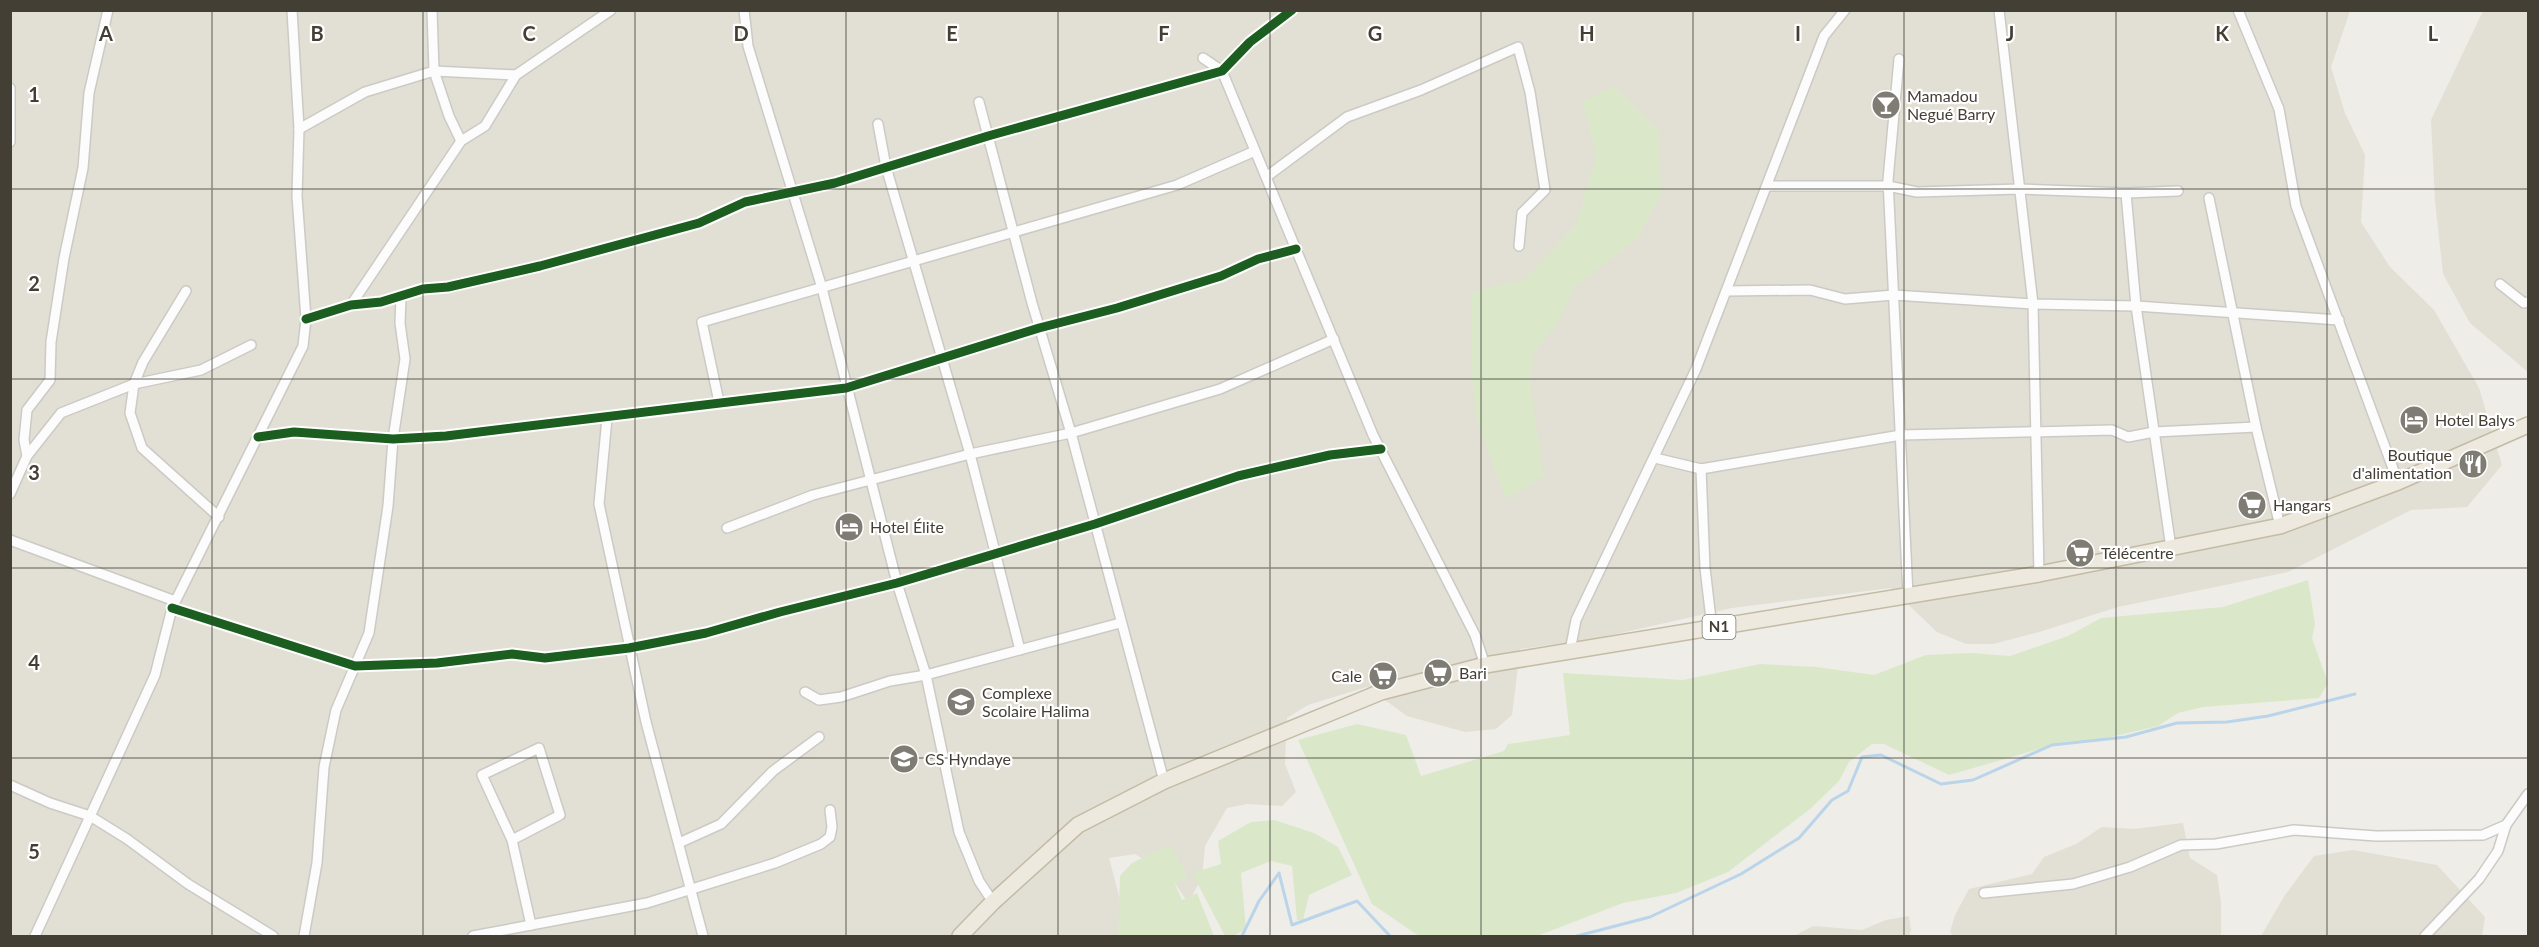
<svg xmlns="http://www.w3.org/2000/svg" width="2539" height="947" font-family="Lato,sans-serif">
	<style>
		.residential { fill: #e2dfd5 }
		.green { fill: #dae8c9 }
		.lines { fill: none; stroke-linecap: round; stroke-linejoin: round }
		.stream { stroke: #bad4ea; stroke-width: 3 }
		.minor-casing { stroke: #cccac5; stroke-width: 12 }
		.trunk-casing { stroke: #c4bba5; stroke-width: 18 }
		.minor { stroke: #fcfcfc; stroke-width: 9 }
		.trunk { stroke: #ede9de; stroke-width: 15 }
		.cycleway-casing { stroke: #fff; stroke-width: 13 }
		.cycleway { stroke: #1b5e20; stroke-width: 9 }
		.grid { fill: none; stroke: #433f35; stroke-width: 1.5; stroke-opacity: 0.55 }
		.labels { text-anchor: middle; stroke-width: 4.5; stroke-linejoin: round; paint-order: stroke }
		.shield { fill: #fff; stroke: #7b7972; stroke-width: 1.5 }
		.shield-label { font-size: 15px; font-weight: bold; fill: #433f35 }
		.poi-label { font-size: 16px; fill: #433f35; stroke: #fff; text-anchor: start }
		.grid-label { font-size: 20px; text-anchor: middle; font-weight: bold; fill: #433f35; stroke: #fff; stroke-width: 4.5; stroke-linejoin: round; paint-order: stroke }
	</style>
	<rect width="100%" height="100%" fill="#eeede8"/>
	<!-- residential -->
	<g class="residential">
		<path d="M10 11H2350L2331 67 2345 113 2365 155 2361 222 2390 267 2434 310 2479 388 2502 465 2467 507 2411 510 2288 572 2118 607 2039 632 1993 644H1966L1937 632 1891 588 1732 608 1594 639 1520 649 1512 715 1496 729 1465 732 1407 716 1367 687 1308 705 1287 718 1285 764 1296 792 1282 806 1247 804 1227 808 1205 846 1202 878 1188 903 1170 875 1135 854 1109 858 1126 922 1121 936H11Z"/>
		<path d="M2483 11H2528V372L2470 323 2443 274 2435 201 2431 120Z"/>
		<path d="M2183 823 2190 858 2217 875 2221 902V936H1953L1950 932 1955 915 1969 889 2032 874 2044 857 2076 844 2102 827 2134 829Z"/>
		<path d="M2353 850 2437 865 2485 917 2482 936H2261L2285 895 2314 856Z"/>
		<path d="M1909 916 1911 930 1909 936H1794L1813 926 1862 930 1886 920Z"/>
	</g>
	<!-- green -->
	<g class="green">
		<path d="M1614 86 1659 131 1661 194 1637 239 1574 287 1561 318 1534 353 1530 383 1544 476 1506 499 1476 420 1472 379 1471 292 1524 280 1576 225 1596 157 1583 101Z"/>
		<path d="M2308 580 2315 624 2312 638 2328 683 2319 698 2203 707 2178 713 2158 726 2102 739 2064 742 1949 775 1884 744H1872L1849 762 1839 781 1810 809 1728 872 1676 893 1623 903 1537 936H1419L1372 904 1298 740 1357 724 1406 735 1421 776 1504 751 1508 744 1570 735 1563 673 1683 680 1760 664 1816 667 1874 675 1926 655 1971 653 2010 656 2068 636 2101 618 2223 607Z"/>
		<path d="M1274 820 1314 833 1338 847 1352 875 1309 895 1303 920H1297L1292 866 1271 861 1241 873 1246 929 1233 936H1225L1192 873 1221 864 1218 841 1251 822Z"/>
		<path d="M1170 844 1188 877 1175 884 1182 900 1197 893 1214 936H1118L1120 876 1132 863Z"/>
	</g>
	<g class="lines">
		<!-- stream -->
		<g class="stream">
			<path d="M1242 936 1259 901 1279 873 1292 925 1357 901 1390 936"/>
			<path d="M1577 936 1650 917 1741 874 1799 838 1832 800 1848 791 1862 757 1881 755 1941 784 1973 780 2052 745 2126 737 2177 723 2227 722 2268 716 2355 694"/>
		</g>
		<!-- minor casing -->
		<g class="minor-casing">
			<g id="minor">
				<path d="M432 10 434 71 449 116 461 141"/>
				<path d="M744 10 748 46 822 288 897 583 926 675 959 832 979 881 993 902"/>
				<path d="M1999 10 2033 304 2039 574"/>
				<path d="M2238 10 2279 109 2296 206 2398 482"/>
				<path d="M1203 58 1222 71 1373 435 1475 635 1485 665"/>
				<path d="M1899 59 1888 180 1908 595"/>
				<path d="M10 88V142"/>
				<path d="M979 102 1032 303 1071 433 1164 781"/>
				<path d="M878 124 886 167 970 454 1020 650"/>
				<path d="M299 129 365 92 434 71 516 75"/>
				<path d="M1266 177 1347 117 1421 90 1518 47 1530 92 1545 190 1522 213 1519 246"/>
				<path d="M1768 186H1888L1917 192 2020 189 2126 193 2178 191"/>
				<path d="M2126 193 2136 306 2171 548"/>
				<path d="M2209 198 2256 427 2280 526"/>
				<path d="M2500 284 2524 303 2528 302"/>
				<path d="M186 291 143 362 134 384 130 413 142 448 219 517"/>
				<path d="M1727 291 1810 290 1845 299 1894 295 2033 304 2136 306 2339 320"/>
				<path d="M351 305 461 141 485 126 516 75 611 10"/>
				<path d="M306 319 351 305 381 302 423 289 448 287 540 266 699 223 745 202 835 183 988 136 1222 71 1250 42 1292 10"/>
				<path d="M719 402 702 322 1177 185 1255 151"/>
				<path d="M607 418 599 504 646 722 703 936"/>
				<path d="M258 437 294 432 393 439 446 436 846 388 1039 328 1117 308 1221 276 1258 259 1296 249"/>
				<path d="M27 456 24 440 27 410 50 380 51 342 64 258 83 168 89 93 108 10"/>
				<path d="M1655 458 1701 469 1901 435 2112 430 2128 437 2154 432 2256 427"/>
				<path d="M1701 469 1705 568 1712 628"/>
				<path d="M10 494 27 456 61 413 134 384 201 370 251 345"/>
				<path d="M727 528 813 495 970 454 1071 433 1220 389 1334 339"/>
				<path d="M10 540 175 601"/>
				<path d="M172 608 355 666 437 663 512 654 545 658 629 648 706 633 780 612 897 583 1095 524 1238 476 1330 455 1381 449"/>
				<path d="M1570 651 1576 620 1696 369 1824 36 1845 10"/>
				<path d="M805 692 819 700 841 697 890 681 926 675 1120 623"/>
				<path d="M10 785 50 803 90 816 127 839 188 884 273 936"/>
				<path d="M512 840 560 815 539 748 482 775 512 840 531 925"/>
				<path d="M679 843 721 824 773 771 819 737"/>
				<path d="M1984 893 2073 884 2130 867 2181 845 2216 844 2294 830 2376 836 2483 835 2506 825"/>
				<path d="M35 936 155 675 172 608 303 346 306 319 297 196 299 129 292 10"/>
				<path d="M304 936 317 863 324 767 336 710 369 633 388 506 393 439 405 359 400 323 401 297"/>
				<path d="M473 936 647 903 775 863 821 844 830 837 832 827 830 810"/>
				<path d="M2425 936 2479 879 2498 851 2506 825 2528 794"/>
			</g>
		</g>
		<!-- trunk casing -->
		<g class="trunk-casing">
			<path id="trunk" d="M960 936 993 902 1078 825 1164 781 1381 692 1485 665 2039 574 2280 526 2398 482 2528 425"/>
		</g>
		<!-- minor -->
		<use href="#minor" class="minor"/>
		<!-- trunk -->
		<use href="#trunk" class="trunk"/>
		<!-- cycleway casing -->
		<g class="cycleway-casing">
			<g id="cycleway">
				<path d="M306 319 351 305 381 302 423 289 448 287 540 266 699 223 745 202 835 183 988 136 1222 71 1250 42 1292 10"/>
				<path d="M258 437 294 432 393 439 446 436 846 388 1039 328 1117 308 1221 276 1258 259 1296 249"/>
				<path d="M172 608 355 666 437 663 512 654 545 658 629 648 706 633 780 612 897 583 1095 524 1238 476 1330 455 1381 449"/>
			</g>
		</g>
		<!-- cycleway -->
		<use href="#cycleway" class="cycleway"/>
	</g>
	<!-- grid -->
	<path class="grid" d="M212 10V936M423 10V936M635 10V936M846 10V936M1058 10V936M1270 10V936M1481 10V936M1693 10V936M1904 10V936M2116 10V936M2327 10V936M10 189H2528M10 379H2528M10 568H2528M10 758H2528"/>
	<!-- icons -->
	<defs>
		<g id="bar-disc" transform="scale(1.5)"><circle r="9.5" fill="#7f7c74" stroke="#fff"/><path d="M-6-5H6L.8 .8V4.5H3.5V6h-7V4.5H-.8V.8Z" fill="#fff"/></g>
		<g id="hotel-disc" transform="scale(1.5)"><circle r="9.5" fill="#7f7c74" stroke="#fff"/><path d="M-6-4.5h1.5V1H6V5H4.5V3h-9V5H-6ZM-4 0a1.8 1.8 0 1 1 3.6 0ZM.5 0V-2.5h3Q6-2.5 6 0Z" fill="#fff"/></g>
		<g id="restaurant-disc" transform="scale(1.5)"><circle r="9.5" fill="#7f7c74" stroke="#fff"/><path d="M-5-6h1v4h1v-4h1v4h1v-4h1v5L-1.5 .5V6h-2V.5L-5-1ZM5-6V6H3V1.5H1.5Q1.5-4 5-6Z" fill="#fff"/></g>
		<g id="supermarket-disc" transform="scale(1.5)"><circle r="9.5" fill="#7f7c74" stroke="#fff"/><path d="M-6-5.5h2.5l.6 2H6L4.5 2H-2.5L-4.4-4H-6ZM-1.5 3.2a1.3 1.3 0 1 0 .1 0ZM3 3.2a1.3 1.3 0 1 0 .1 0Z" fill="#fff"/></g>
		<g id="school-disc" transform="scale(1.5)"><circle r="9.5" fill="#7f7c74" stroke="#fff"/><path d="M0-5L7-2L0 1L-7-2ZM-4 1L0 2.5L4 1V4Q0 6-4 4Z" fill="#fff"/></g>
	</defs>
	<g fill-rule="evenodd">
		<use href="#bar-disc" x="1886" y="105"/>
		<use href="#hotel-disc" x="2414" y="420"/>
		<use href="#restaurant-disc" x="2473" y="464"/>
		<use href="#supermarket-disc" x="2252" y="505"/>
		<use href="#hotel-disc" x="849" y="527"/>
		<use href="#supermarket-disc" x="2080" y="553"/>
		<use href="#supermarket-disc" x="1438" y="673"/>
		<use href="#supermarket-disc" x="1383" y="676"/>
		<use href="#school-disc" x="961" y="702"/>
		<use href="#school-disc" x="904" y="759"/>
	</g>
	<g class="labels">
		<!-- shield labels -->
		<rect class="shield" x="1702.5" y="615" width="33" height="24" rx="4.5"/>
		<g class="shield-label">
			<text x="1719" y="632">N1</text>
		</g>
		<!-- poi labels -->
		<g class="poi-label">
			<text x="1907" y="102">Mamadou<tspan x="1907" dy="18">Negué Barry</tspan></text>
			<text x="2435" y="426">Hotel Balys</text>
			<text x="2452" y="461" text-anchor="end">Boutique<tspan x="2452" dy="18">d'alimentation</tspan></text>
			<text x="2273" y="511">Hangars</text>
			<text x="870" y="533">Hotel Élite</text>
			<text x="2101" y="559">Télécentre</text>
			<text x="1459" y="679">Bari</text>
			<text x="1362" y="682" text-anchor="end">Cale</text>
			<text x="982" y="699">Complexe<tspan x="982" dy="18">Scolaire Halima</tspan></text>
			<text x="925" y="765">CS Hyndaye</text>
		</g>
	</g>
	<g class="grid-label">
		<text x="106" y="41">A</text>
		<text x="317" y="41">B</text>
		<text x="529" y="41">C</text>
		<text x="741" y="41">D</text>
		<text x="952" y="41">E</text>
		<text x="1164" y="41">F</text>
		<text x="1375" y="41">G</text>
		<text x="1587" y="41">H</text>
		<text x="1798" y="41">I</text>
		<text x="2010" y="41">J</text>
		<text x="2222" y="41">K</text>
		<text x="2433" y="41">L</text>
		<text x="34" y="102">1</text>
		<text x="34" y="291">2</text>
		<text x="34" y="480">3</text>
		<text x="34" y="670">4</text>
		<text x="34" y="859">5</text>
	</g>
	<!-- border -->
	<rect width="2539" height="947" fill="none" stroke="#433f35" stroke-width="24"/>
</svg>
